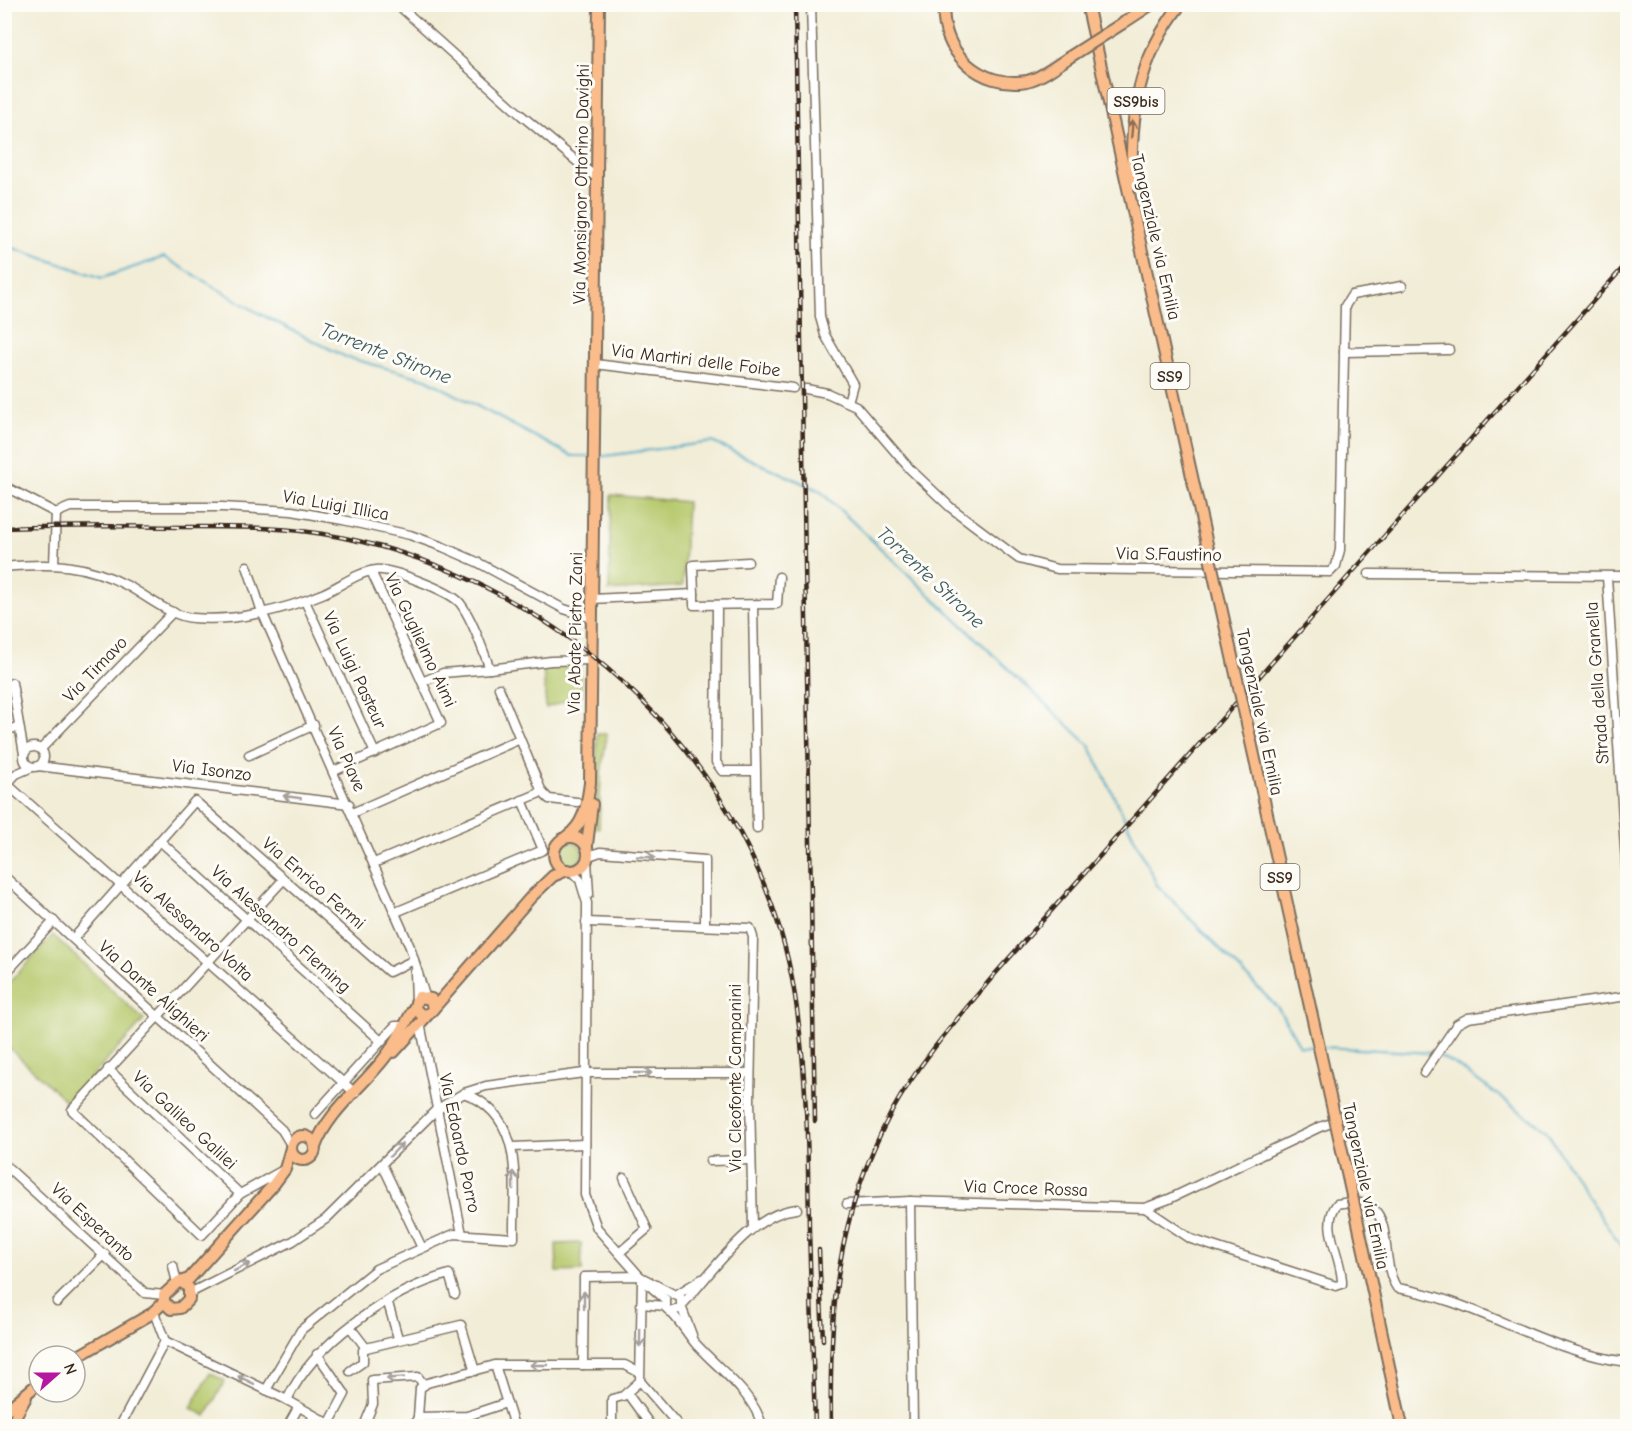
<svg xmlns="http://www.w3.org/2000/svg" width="1632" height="1431" font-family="'Comic Neue',sans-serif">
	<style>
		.green { fill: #b5c86b; stroke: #787944; stroke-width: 1.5 }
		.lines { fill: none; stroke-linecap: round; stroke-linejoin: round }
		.stream { stroke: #46a6c5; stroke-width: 2 }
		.minor-casing { stroke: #7b6e5f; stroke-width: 11 }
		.major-casing { stroke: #7b6e5f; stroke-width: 14 }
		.minor { stroke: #fff; stroke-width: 8 }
		.major { stroke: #f9bc8a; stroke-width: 10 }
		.rail-casing { stroke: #3b2a1e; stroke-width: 4.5 }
		.rail { stroke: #fdfcf7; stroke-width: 2; stroke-dasharray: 7; stroke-linecap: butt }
		.major-bridge-casing { stroke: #7b6e5f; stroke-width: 14; stroke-linecap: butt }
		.major-bridge { stroke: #f9bc8a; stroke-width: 10 }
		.oneway { stroke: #906c4f }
		.oneway2 { stroke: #a79f9a }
		.labels { text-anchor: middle; stroke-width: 6; stroke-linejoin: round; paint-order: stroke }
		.shield { fill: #fdfcf7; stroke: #75695f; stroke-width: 1.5 }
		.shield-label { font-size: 16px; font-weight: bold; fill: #3b2a1e }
		.street-label { font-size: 18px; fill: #3b2a1e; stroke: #fdfcf7 }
		.water-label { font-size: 20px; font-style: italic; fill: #3f5c61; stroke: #fdfcf7 }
	</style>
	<rect width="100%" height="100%" fill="#fdfcf7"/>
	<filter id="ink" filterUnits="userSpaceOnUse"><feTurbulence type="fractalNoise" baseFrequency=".0167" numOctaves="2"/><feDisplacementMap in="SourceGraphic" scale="12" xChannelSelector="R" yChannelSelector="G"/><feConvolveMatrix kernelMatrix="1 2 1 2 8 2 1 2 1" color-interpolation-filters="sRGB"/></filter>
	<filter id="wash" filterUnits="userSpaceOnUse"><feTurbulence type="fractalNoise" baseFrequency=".008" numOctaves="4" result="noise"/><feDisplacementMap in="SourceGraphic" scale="24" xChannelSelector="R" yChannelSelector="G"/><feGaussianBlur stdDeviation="1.35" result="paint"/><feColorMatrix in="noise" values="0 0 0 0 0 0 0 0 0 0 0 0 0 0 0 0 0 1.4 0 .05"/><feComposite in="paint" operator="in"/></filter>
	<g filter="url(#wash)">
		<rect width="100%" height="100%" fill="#f2edd7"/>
		<!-- green -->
		<g class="green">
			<path d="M611 495 687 502 683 586 609 591Z"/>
			<path d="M562 663H580L582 695 546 708 543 667Z"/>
			<path d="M597 734H607L601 774 599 828 592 827 596 809Z"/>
			<circle cx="571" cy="853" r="11"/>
			<path d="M53 935 144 1020 68 1103 5 1044V987Z"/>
			<path d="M581 1243 582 1271 557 1272 556 1244Z"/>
			<path d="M210 1373 225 1381 206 1416 191 1408Z"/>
		</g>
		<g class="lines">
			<!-- stream -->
			<g class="stream">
				<path d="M4 245 102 278 164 257 260 314 346 357 426 379 572 456H592"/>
				<path d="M597 457 712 442 820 491 1089 745 1157 885 1278 1008 1300 1046 1316 1047"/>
				<path d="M1322 1047 1434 1053 1456 1065 1546 1130 1582 1189 1628 1256"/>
			</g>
		</g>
	</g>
	<g filter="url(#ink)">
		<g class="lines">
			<!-- minor casing -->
			<g class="minor-casing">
				<g id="minor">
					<path d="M397 4 521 115 598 179"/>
					<path d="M811 4 820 317 825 335 853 384 848 402"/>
					<path d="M1344 352 1449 350"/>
					<path d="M595 364 793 388"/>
					<path d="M806 389 827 393 856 406 910 469 950 507 1019 559 1057 569 1330 572 1336 566 1340 550 1345 306 1352 295 1402 286"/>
					<path d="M4 486 56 513"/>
					<path d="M56 513 70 507H222L292 511 343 520 410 535 443 547 477 562 564 609 592 618"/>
					<path d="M54 564 56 513"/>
					<path d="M247 566 262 612 410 947 425 996"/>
					<path d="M4 567C51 563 86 563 128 586 148 597 170 616 193 618 234 622 284 610 322 594 339 587 358 572 376 570 390 568 450 591 460 603 472 618 483 650 490 669L551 661 591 660"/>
					<path d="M1369 574 1628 576"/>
					<path d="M1607 577 1628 894"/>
					<path d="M694 594 693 565 748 562"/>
					<path d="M592 599 694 594V605L777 604 779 577"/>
					<path d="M305 601 375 753"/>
					<path d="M717 605 716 762 722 771H755"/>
					<path d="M753 605 757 828"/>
					<path d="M422 682 443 673 490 669"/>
					<path d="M12 683 24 754"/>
					<path d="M499 688 542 792 549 799 577 802"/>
					<path d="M4 729 19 728"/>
					<circle cx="34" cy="757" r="10"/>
					<path d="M41 749 173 612"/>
					<path d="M249 755 314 725"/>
					<path d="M38 766 349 804"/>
					<path d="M334 771 441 723 371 571"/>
					<path d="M7 784 355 1093"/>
					<path d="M5 786 16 774 32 767"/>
					<path d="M352 813 520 739"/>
					<path d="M160 841 381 1041"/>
					<path d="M589 856 600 852 705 860V925"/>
					<path d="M587 861 589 894"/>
					<path d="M374 863 542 792"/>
					<path d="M571 871 580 880 587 903 585 1195 597 1228 642 1279 666 1300"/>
					<path d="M4 876 282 1130 291 1145"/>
					<path d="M284 879 72 1110 202 1235 240 1194 285 1169"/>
					<path d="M396 912 543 850 522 800"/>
					<path d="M586 922 750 928 753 937 750 1100 753 1228"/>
					<path d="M73 939 195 801 389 972 414 960"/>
					<path d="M415 972 416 1002"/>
					<path d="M4 975 54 921"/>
					<path d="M420 1023 462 1234"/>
					<path d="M108 1069 240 1194"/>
					<path d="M1424 1073 1457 1024 1468 1018 1628 996"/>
					<path d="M315 1114 395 1026H403"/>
					<path d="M513 1147 585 1144"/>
					<path d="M710 1161 751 1160"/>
					<path d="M4 1164 145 1293 164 1295"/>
					<path d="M382 1164 422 1248"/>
					<path d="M847 1204 910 1201"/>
					<path d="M1145 1208 1191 1239 1336 1286 1342 1284C1343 1257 1319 1227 1337 1204 1403 1191 1375 1255 1397 1288 1477 1300 1546 1353 1628 1362"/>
					<path d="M619 1253 647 1229 624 1178"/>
					<path d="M173 1266 177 1283"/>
					<path d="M642 1279 640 1381 679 1426"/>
					<path d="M190 1293 293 1241 326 1219 435 1111 464 1093 486 1086 584 1073H750"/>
					<path d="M676 1295 702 1279"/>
					<path d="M666 1300V1308C678 1317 685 1331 695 1343 717 1368 754 1393 762 1426"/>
					<path d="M57 1302 105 1254"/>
					<path d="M388 1303 398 1338"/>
					<path d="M641 1304 666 1306"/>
					<path d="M682 1305C713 1272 750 1213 797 1209"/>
					<path d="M681 1306 692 1335"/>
					<path d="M155 1315 165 1341 287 1400 333 1426"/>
					<path d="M350 1327 366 1348"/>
					<path d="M366 1348 461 1325 475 1371"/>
					<path d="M317 1354 345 1394 329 1424"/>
					<path d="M495 1365 514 1426"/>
					<path d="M583 1365 584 1277 639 1276 681 1298V1308L673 1311"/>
					<path d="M350 1371 363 1362V1350L366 1348"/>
					<path d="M266 1390 301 1330 376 1269 454 1234 514 1238C513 1184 527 1117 464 1093"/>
					<path d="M627 1393 651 1426"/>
					<path d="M287 1400C313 1344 390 1290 449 1274L455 1294"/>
					<path d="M418 1417 467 1416 506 1403"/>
					<path d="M612 1425V1399L623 1396 640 1381"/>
					<path d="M120 1426 165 1341"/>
					<path d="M288 1426 298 1408"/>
					<path d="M308 1426 314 1416"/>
					<path d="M364 1426 373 1404 372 1380 418 1377 424 1385"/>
					<path d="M414 1426 418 1417 420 1388 427 1383 495 1365H625L638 1372"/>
					<path d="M913 1426 910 1201 1145 1208 1169 1199 1320 1127 1346 1118"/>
				</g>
			</g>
			<!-- major casing -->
			<g class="major-casing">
				<g id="major">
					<path d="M944 4C939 52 981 89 1027 81 1041 78 1056 66 1068 58"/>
					<path d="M1087 4 1207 544"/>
					<path d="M1123 23 1152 4"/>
					<path d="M1132 184C1130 115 1137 60 1181 4"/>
					<circle cx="571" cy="854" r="17"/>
					<path d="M566 837C585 824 587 804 590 783L599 4"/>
					<path d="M587 845 592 804"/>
					<path d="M433 1009 531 897 553 876 567 870"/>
					<path d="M404 1037 401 1032 415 1006"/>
					<path d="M394 1052 433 1009 431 999 419 997 416 1002 415 1009 422 1015 428 1014"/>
					<circle cx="303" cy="1148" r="12"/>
					<path d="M315 1147C331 1103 380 1076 401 1032"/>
					<path d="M1355 1209 1402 1426"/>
					<path d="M183 1283 189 1288V1299L180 1308 171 1309 164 1302V1295L177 1283 189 1279 274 1184 285 1169 291 1148"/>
					<path d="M75 1358 151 1314 164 1302"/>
					<path d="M9 1408 39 1383"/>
					<path d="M16 1415 26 1397"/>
				</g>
			</g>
			<!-- minor -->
			<use href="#minor" class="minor"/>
			<!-- major -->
			<use href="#major" class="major"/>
			<!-- rail casing -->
			<g class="rail-casing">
				<g id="rail">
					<path d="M795 4 815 1121"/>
					<path d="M4 528C63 526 121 526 180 527 233 527 287 526 340 537 565 582 759 766 795 996 807 1073 808 1152 809 1229 811 1295 813 1361 815 1426"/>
					<path d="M819 1250 823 1340"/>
					<path d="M831 1426C829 1311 836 1217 891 1113 919 1062 958 1018 995 974L1628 262"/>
				</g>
			</g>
			<!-- rail -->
			<use href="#rail" class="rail"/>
			<!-- major-bridge casing -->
			<g class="major-bridge-casing">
				<g id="major-bridge">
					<path d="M1068 58 1123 23"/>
					<path d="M1207 544 1355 1209"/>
				</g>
			</g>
			<!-- major-bridge -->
			<use href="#major-bridge" class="major-bridge"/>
		</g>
		<!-- one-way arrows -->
		<defs><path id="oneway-shaft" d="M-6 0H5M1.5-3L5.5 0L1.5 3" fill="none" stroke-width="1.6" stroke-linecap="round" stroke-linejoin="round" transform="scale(1.5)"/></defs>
		<use class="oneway" href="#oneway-shaft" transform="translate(1132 129) rotate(-85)"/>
		<g class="oneway2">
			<use href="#oneway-shaft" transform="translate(292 797) rotate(-172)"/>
			<use href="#oneway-shaft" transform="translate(646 857) rotate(3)"/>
			<use href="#oneway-shaft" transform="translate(643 1073)"/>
			<use href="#oneway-shaft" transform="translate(396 1150) rotate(-46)"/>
			<use href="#oneway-shaft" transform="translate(513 1180) rotate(-91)"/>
			<use href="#oneway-shaft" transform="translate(242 1267) rotate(-27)"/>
			<use href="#oneway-shaft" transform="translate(584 1300) rotate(-90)"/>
			<use href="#oneway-shaft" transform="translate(640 1338) rotate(91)"/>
			<use href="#oneway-shaft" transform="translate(539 1365) rotate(-180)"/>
			<use href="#oneway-shaft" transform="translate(395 1378) rotate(176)"/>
			<use href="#oneway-shaft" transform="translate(246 1380) rotate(-154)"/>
		</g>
	</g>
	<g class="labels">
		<!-- shield labels -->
		<g class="shield">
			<rect x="1107.5" y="88" width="57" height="26" rx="4.5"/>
			<rect x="1150.5" y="363" width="39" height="26" rx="4.5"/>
			<rect x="1260.5" y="864" width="39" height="26" rx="4.5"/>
		</g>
		<g class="shield-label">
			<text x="1136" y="107">SS9bis</text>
			<text x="1170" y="382">SS9</text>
			<text x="1280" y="883">SS9</text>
		</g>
		<!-- street labels -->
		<g class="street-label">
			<text transform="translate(581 184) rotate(-89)" y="6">Via Monsignor Ottorino Davighi</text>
			<text transform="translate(1156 237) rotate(77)" y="6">Tangenziale via Emilia</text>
			<text transform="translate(696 360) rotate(7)" y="6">Via Martiri delle Foibe</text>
			<text transform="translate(336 505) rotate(10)" y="6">Via Luigi Illica</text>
			<text transform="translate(1169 554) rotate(1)" y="6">Via S.Faustino</text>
			<text transform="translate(575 633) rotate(-89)" y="6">Via Abate Pietro Zani</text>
			<text transform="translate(421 640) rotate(65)" y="6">Via Guglielmo Aimi</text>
			<text transform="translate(95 669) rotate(-46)" y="6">Via Timavo</text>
			<text transform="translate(355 670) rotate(65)" y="6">Via Luigi Pasteur</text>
			<text transform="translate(1597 683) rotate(-94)" y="6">Strada della Granella</text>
			<text transform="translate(1260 712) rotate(78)" y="6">Tangenziale via Emilia</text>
			<text transform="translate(347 759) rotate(66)" y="6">Via Piave</text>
			<text transform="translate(212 770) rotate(7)" y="6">Via Isonzo</text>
			<text transform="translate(314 883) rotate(41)" y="6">Via Enrico Fermi</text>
			<text transform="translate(193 926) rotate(42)" y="6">Via Alessandro Volta</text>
			<text transform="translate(281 929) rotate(42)" y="6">Via Alessandro Fleming</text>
			<text transform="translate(154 991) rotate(42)" y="6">Via Dante Alighieri</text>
			<text transform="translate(735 1078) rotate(-90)" y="6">Via Cleofonte Campanini</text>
			<text transform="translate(185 1120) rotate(43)" y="6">Via Galileo Galilei</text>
			<text transform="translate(460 1143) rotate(78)" y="6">Via Edoardo Porro</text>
			<text transform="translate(1366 1186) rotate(78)" y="6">Tangenziale via Emilia</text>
			<text transform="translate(1026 1188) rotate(2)" y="6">Via Croce Rossa</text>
			<text transform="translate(93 1222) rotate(43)" y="6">Via Esperanto</text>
		</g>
		<!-- water labels -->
		<g class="water-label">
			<text transform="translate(386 353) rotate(21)" y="7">Torrente Stirone</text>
			<text transform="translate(931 577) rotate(43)" y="7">Torrente Stirone</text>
		</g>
	</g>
	<!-- margin -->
	<rect width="1632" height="1431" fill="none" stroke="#fdfcf7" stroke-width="24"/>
	<!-- north arrow -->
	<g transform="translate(57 1374) rotate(69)"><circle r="28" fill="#fdfcf7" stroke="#afa8a0" stroke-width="1.5"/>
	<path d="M0-4.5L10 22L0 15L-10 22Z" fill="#b5179e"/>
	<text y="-9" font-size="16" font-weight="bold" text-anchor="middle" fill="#3b2a1e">N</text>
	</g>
</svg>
